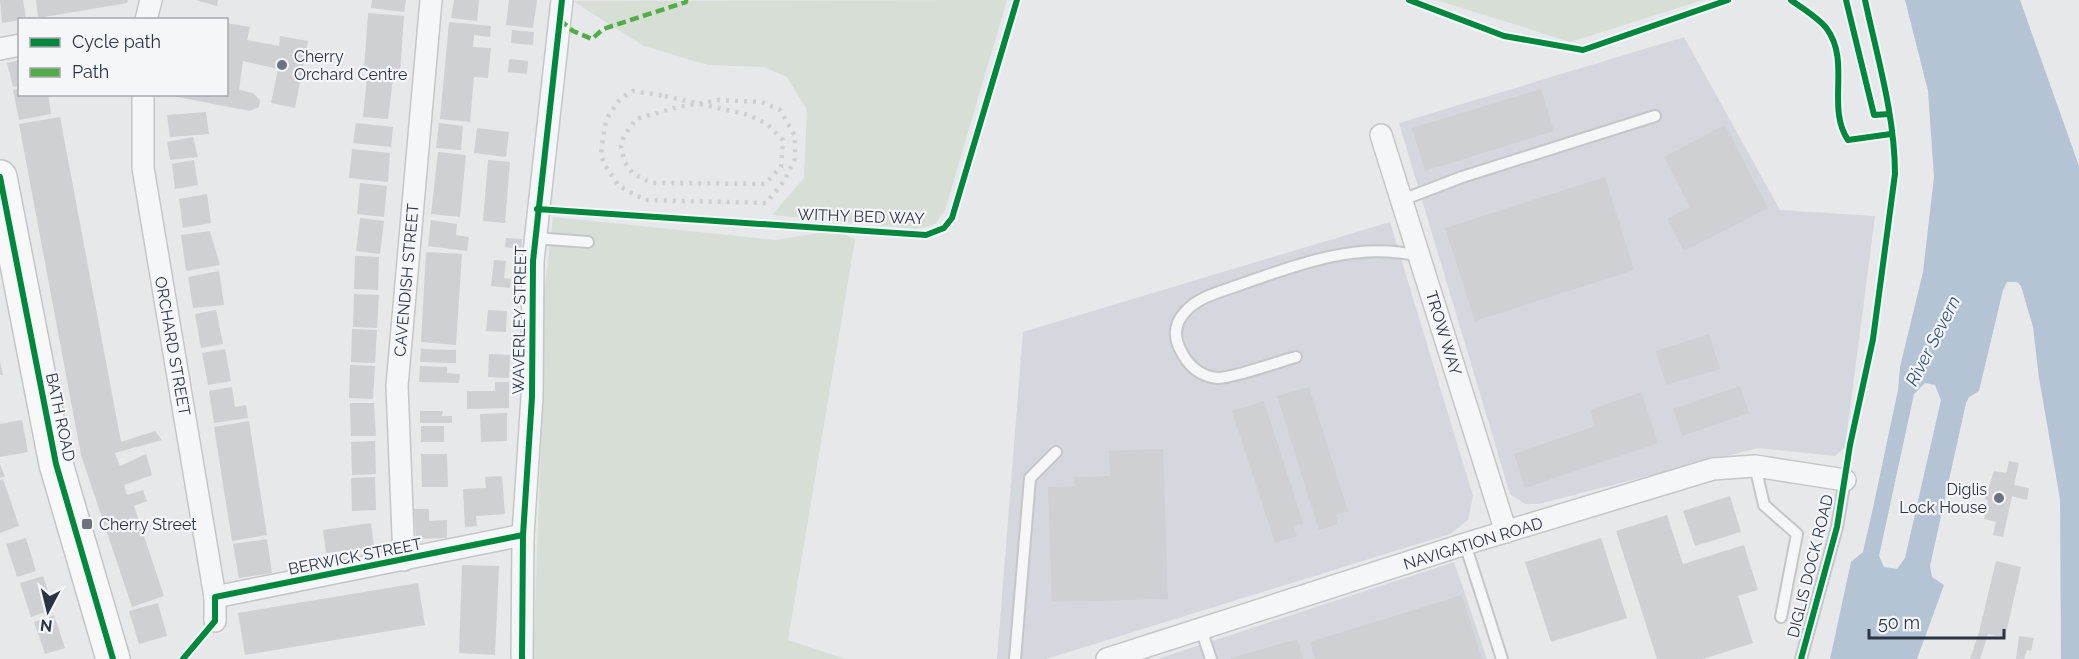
<svg xmlns="http://www.w3.org/2000/svg" width="2079" height="659" font-family="Raleway,sans-serif">
	<style>
		.built { fill: #d4d7dd }
		.green { fill: #d6ded6 }
		.water { fill: #b4c4d5; fill-rule: evenodd }
		.building { fill: #ced0d3 }
		.lines { fill: none; stroke-linecap: round; stroke-linejoin: round }
		.service-casing { stroke: #c4c6c8; stroke-width: 14 }
		.minor-casing { stroke: #c4c6c8; stroke-width: 24 }
		.primary-casing { stroke: #c2c5c8; stroke-width: 36 }
		.service { stroke: #f5f6f7; stroke-width: 10 }
		.minor { stroke: #f5f6f7; stroke-width: 21 }
		.primary { stroke: #f8f8f8; stroke-width: 33 }
		.rail { stroke: #cecfd2; stroke-width: 4.5; stroke-dasharray: 3 6; stroke-linecap: butt }
		.quiet { stroke: #54ac47; stroke-width: 4.5; stroke-dasharray: 9 4.5; stroke-linecap: butt }
		.cycleway-casing { stroke: #f4f6f9; stroke-width: 10 }
		.cycleway { stroke: #00873e; stroke-width: 6 }
		.poi-dot { fill: #6c737f; stroke: #f4f6f9; stroke-width: 2 }
		.labels { text-anchor: middle; stroke-width: 4.5; stroke-linejoin: round; paint-order: stroke }
		.poi-label { font-size: 16px; fill: #2b3445; stroke: #f4f6f9; text-anchor: start }
		.street-label { font-size: 16px; fill: #2b3445; stroke: #f4f6f9 }
		.water-label { font-size: 18px; font-style: italic; fill: #34527a; stroke: #f4f6f9 }
	</style>
	<rect width="100%" height="100%" fill="#e6e8ea"/>
	<!-- built -->
	<g class="built">
		<path d="M1684 37 1780 210 1875 216 1845 447 1835 456 1758 448 1538 504H1525L1510 494 1399 123Z"/>
		<path d="M1390 222 1473 496 1468 520 1450 534 1046 659H997L1023 332Z"/>
		<path d="M1454 562 1487 659H1157Z"/>
	</g>
	<!-- green -->
	<g class="green">
		<path d="M1007 0 945 210 935 224 918 229 772 215 804 178 807 110 787 77 763 67 708 65 644 46 573 1Z"/>
		<path d="M1437 0H1703L1570 42Z"/>
		<path d="M553 217 775 240 838 230 855 240 788 640 845 659H533L541 447 543 303Z"/>
	</g>
	<!-- water -->
	<path class="water" d="M1905 0H2020L2079 166V659H2061L2060 499 2039 378 2033 327 2021 286 2017 282H2007L2003 290 1979 391 1969 397 1966 403 1930 566 1932 577 1944 585 1917 659H1830L1851 562 1863 552 1873 508 1898 390 1900 367 1923 272 1934 177 1928 91ZM1925 383 1935 385 1941 400 1905 558 1897 569 1884 567 1879 556 1914 394Z"/>
	<!-- building -->
	<g class="building">
		<path d="M0 0H23L26 19 2 23Z"/>
		<path d="M36 0H128L127 3 38 18Z"/>
		<path d="M195 0H218L217 6Z"/>
		<path d="M372 0H406L404 12 371 8Z"/>
		<path d="M454 0H479L477 21 451 18Z"/>
		<path d="M509 0H537L533 28 506 25Z"/>
		<path d="M368 13 404 16 400 73 364 70Z"/>
		<path d="M449 22 491 26 490 37 474 35 473 47 491 48 488 78 474 77 470 122 440 119Z"/>
		<path d="M226 23 250 27 247 40 279 46 280 36 308 41 295 108 271 103 278 69 243 61 239 90 253 93 260 100 259 107 250 111 172 96 226 94Z"/>
		<path d="M512 30 534 32 533 45 511 43Z"/>
		<path d="M509 59 528 61 527 74 508 72Z"/>
		<path d="M20 60V85L13 87 7 63Z"/>
		<path d="M367 77 393 79 388 119 363 117Z"/>
		<path d="M20 89V94H48L51 114 19 120 13 90Z"/>
		<path d="M1541 89 1554 131 1425 171 1412 128Z"/>
		<path d="M206 112 209 134 170 137 167 115Z"/>
		<path d="M60 117 121 442 155 431 162 440 115 453 120 466 146 454 152 475 124 485 127 495 143 490 147 501 134 506 164 596 132 607 81 455 19 124Z"/>
		<path d="M356 123 393 127 391 147 353 143Z"/>
		<path d="M439 123 463 126 461 150 436 148Z"/>
		<path d="M1725 125 1768 208 1684 251 1667 219 1690 207 1664 157Z"/>
		<path d="M477 128 509 132 506 157 474 153Z"/>
		<path d="M193 137 198 157 170 160 167 142Z"/>
		<path d="M352 149 390 153 388 182 349 178Z"/>
		<path d="M438 152 466 155 460 217 431 214Z"/>
		<path d="M194 160 198 185 175 189 172 164Z"/>
		<path d="M488 160 510 162 505 223 483 221Z"/>
		<path d="M1605 177 1634 270 1475 321 1445 228Z"/>
		<path d="M360 183 387 186 384 217 357 214Z"/>
		<path d="M207 194 211 223 183 228 179 199Z"/>
		<path d="M360 218 384 221 380 254 356 251Z"/>
		<path d="M431 220 457 224 456 235 469 237 467 251 428 246Z"/>
		<path d="M210 231 220 265 186 271 181 235Z"/>
		<path d="M506 238 522 239 521 249 505 247Z"/>
		<path d="M426 252 462 254 456 345 421 342Z"/>
		<path d="M355 256 379 257 378 290 354 289Z"/>
		<path d="M494 260 506 261 504 278 511 279 510 288 491 286Z"/>
		<path d="M219 271 224 305 193 308 188 277Z"/>
		<path d="M354 294 379 295 377 328 353 327Z"/>
		<path d="M216 310 223 344 201 348 195 314Z"/>
		<path d="M488 310 507 311 506 332 486 331Z"/>
		<path d="M352 329 377 330 375 363 351 362Z"/>
		<path d="M1709 334 1720 369 1666 385 1656 351Z"/>
		<path d="M225 349 231 381 208 385 202 353Z"/>
		<path d="M421 349 456 350V363L420 362Z"/>
		<path d="M489 354 510 355 509 378 488 377Z"/>
		<path d="M0 361 3 375H0Z"/>
		<path d="M350 365 375 366 373 399 349 398Z"/>
		<path d="M420 366 447 367V373L460 374 459 383 419 382Z"/>
		<path d="M495 382H509V408L467 409V391H495Z"/>
		<path d="M1740 386 1749 413 1682 436 1673 409Z"/>
		<path d="M232 387 235 407 246 405 248 418 214 423 209 391Z"/>
		<path d="M1309 387 1348 511 1336 515 1338 524 1319 530 1277 396Z"/>
		<path d="M1641 392 1658 443 1525 488 1514 454 1595 426 1590 410Z"/>
		<path d="M1264 401 1303 523 1294 526 1297 536 1275 543 1232 411Z"/>
		<path d="M350 403H374L376 436H351Z"/>
		<path d="M420 411H443L442 416H452V423H420Z"/>
		<path d="M507 413V441L481 442 480 414Z"/>
		<path d="M22 420 28 452 0 457V424Z"/>
		<path d="M249 421 267 535 232 541 214 427Z"/>
		<rect x="421" y="426" width="23" height="16"/>
		<path d="M375 441 376 474 352 475 351 442Z"/>
		<path d="M1163 449 1168 599 1052 602 1048 487 1075 486 1074 477 1110 476 1109 451Z"/>
		<path d="M421 454H447L448 487H422Z"/>
		<path d="M2009 461 2019 463 2014 485 2029 488 2027 500 2012 496 2003 537 1993 535 1996 522 1984 519 1988 500 1985 499 1994 471 2006 473Z"/>
		<path d="M0 464 5 477 0 478Z"/>
		<path d="M502 476 505 514 476 516 477 526 465 527 463 489 486 488 485 477Z"/>
		<path d="M375 477 376 510 352 511 351 478Z"/>
		<path d="M3 479 19 526 0 533V480Z"/>
		<path d="M1730 496 1741 532 1695 546 1683 511Z"/>
		<path d="M414 509H429V521L447 520V538L416 539Z"/>
		<path d="M1667 515 1683 564 1744 545 1758 590 1738 596 1753 643 1703 659H1657L1616 531Z"/>
		<path d="M371 523 374 547 326 553 323 530Z"/>
		<path d="M26 538 36 571 17 577 6 544Z"/>
		<path d="M1601 538 1627 618 1551 642 1525 562Z"/>
		<path d="M267 539 272 573 239 578 233 544Z"/>
		<path d="M1996 561 2021 567 2005 638 1988 634 1980 659H1970L1979 632Z"/>
		<path d="M462 565 499 566 495 655 459 653Z"/>
		<path d="M43 576 54 609 31 617 20 583Z"/>
		<path d="M418 583 425 625 245 655 238 613Z"/>
		<path d="M1462 595 1482 659H1315L1310 642Z"/>
		<path d="M158 603 167 636 139 644 129 611Z"/>
		<path d="M54 615 65 648 45 654 34 622Z"/>
		<path d="M2019 636 2034 638 2031 651 2027 650 2024 659H2016Z"/>
		<path d="M1297 639 1303 659H1231V658Z"/>
	</g>
	<g class="lines">
		<!-- service casing -->
		<g class="service-casing">
			<g id="service">
				<path d="M1402 200 1462 177 1655 116"/>
				<path d="M535 238 588 242"/>
				<path d="M1296 357C1280 361 1231 379 1217 378 1199 376 1187 364 1180 349 1173 335 1175 323 1185 312 1199 296 1223 291 1242 284 1298 264 1359 241 1419 256"/>
				<path d="M1755 466 1764 505 1797 534 1781 617"/>
				<path d="M1465 544 1502 659"/>
				<path d="M1201 629 1211 659"/>
				<path d="M1015 659 1030 478 1056 452"/>
				<path d="M1801 659 1837 527 1845 480"/>
			</g>
		</g>
		<!-- minor casing -->
		<g class="minor-casing">
			<g id="minor">
				<path d="M146 20 151 0"/>
				<path d="M0 49 20 45"/>
				<path d="M143 94V168L215 597"/>
				<path d="M1381 135 1506 532"/>
				<path d="M404 560 397 386 431 0"/>
				<path d="M215 621V597L523 535"/>
				<path d="M522 659 523 535 532 397 533 261 562 0"/>
				<path d="M1107 659 1465 544 1713 469 1755 466 1845 480"/>
			</g>
		</g>
		<!-- primary casing -->
		<g class="primary-casing">
			<path id="primary" d="M0 177 56 464 113 659"/>
		</g>
		<!-- service -->
		<use href="#service" class="service"/>
		<!-- minor -->
		<use href="#minor" class="minor"/>
		<!-- primary -->
		<use href="#primary" class="primary"/>
		<!-- rail -->
		<path class="rail" d="M665 96 749 115 767 124 783 140 781 167 765 184 652 183 633 174 624 161 621 146 624 136 636 119 678 107 719 100 762 102 780 110 795 136V159L784 181 766 203 645 200 619 186 604 164 601 153 605 125 609 115 620 99 633 91 665 96"/>
		<!-- quiet -->
		<path class="quiet" d="M560 20 573 31 592 39 603 29 686 2V0"/>
		<!-- cycleway casing -->
		<g class="cycleway-casing">
			<g id="cycleway">
				<path d="M1409 0 1504 36 1583 50 1728 0"/>
				<path d="M1791 0C1803 9 1819 18 1827 29 1851 62 1826 108 1848 140L1891 134"/>
				<path d="M1846 0 1874 115 1889 114"/>
				<path d="M0 177 56 464 113 659"/>
				<path d="M537 209 926 235 944 228 952 218 1017 0"/>
				<path d="M183 659 215 621V597L523 535"/>
				<path d="M522 659 523 535 532 397 533 261 562 0"/>
				<path d="M1801 659 1837 527 1850 445 1873 339 1895 174C1895 116 1877 56 1865 0"/>
			</g>
		</g>
		<!-- cycleway -->
		<use href="#cycleway" class="cycleway"/>
	</g>
	<!-- markers -->
	<g class="poi-dot">
		<circle cx="282" cy="65" r="6"/>
		<circle cx="1999" cy="498" r="6"/>
		<rect x="81" y="518" width="12" height="12" rx="3"/>
	</g>
	<g class="labels">
		<!-- poi labels -->
		<g class="poi-label">
			<text x="294" y="62">Cherry<tspan x="294" dy="18">Orchard Centre</tspan></text>
			<text x="1987" y="495" text-anchor="end">Diglis<tspan x="1987" dy="18">Lock House</tspan></text>
			<text x="99" y="530">Cherry Street</text>
		</g>
		<!-- street labels -->
		<g class="street-label">
			<text transform="translate(861 216) rotate(2)" y="6">WITHY BED WAY</text>
			<text transform="translate(406 280) rotate(-85)" y="6">CAVENDISH STREET</text>
			<text transform="translate(519 320) rotate(-89)" y="6">WAVERLEY STREET</text>
			<text transform="translate(1444 333) rotate(73)" y="6">TROW WAY</text>
			<text transform="translate(173 346) rotate(80)" y="6">ORCHARD STREET</text>
			<text transform="translate(61 417) rotate(78)" y="6">BATH ROAD</text>
			<text transform="translate(1473 543) rotate(-17)" y="6">NAVIGATION ROAD</text>
			<text transform="translate(355 556) rotate(-11)" y="6">BERWICK STREET</text>
			<text transform="translate(1810 566) rotate(-76)" y="6">DIGLIS DOCK ROAD</text>
		</g>
		<!-- water labels -->
		<g class="water-label">
			<text transform="translate(1933 341) rotate(-63)" y="6">River Severn</text>
		</g>
	</g>
	<!-- legend -->
	<rect x="18" y="18" width="210" height="78" fill="#f4f6f9" stroke="#a4a8b1" stroke-width="1.5"/>
	<rect x="30" y="38" width="30" height="9" fill="#00873e" stroke="#a4a8b1" stroke-width="1.5"/>
	<text x="72" y="48" font-size="18" fill="#2b3445">Cycle path</text>
	<rect x="30" y="68" width="30" height="9" fill="#54ac47" stroke="#a4a8b1" stroke-width="1.5"/>
	<text x="72" y="78" font-size="18" fill="#2b3445">Path</text>
	<!-- north arrow -->
	<g transform="translate(48 611) rotate(187)" stroke="#f4f6f9" stroke-width="4.5" paint-order="stroke">
	<path d="M0-4.5L10 22L0 15L-10 22Z" fill="#2b3445"/>
	<text y="-9" font-size="16" font-weight="bold" text-anchor="middle" fill="#2b3445">N</text>
	</g>
	<!-- scale -->
	<path d="M1869 629v9h135v-9" fill="none" stroke="#2b3445" stroke-width="3"/>
	<text x="1878" y="629" font-size="18" fill="#2b3445" stroke="#f4f6f9" stroke-width="4.5" paint-order="stroke">50 m</text>
</svg>
